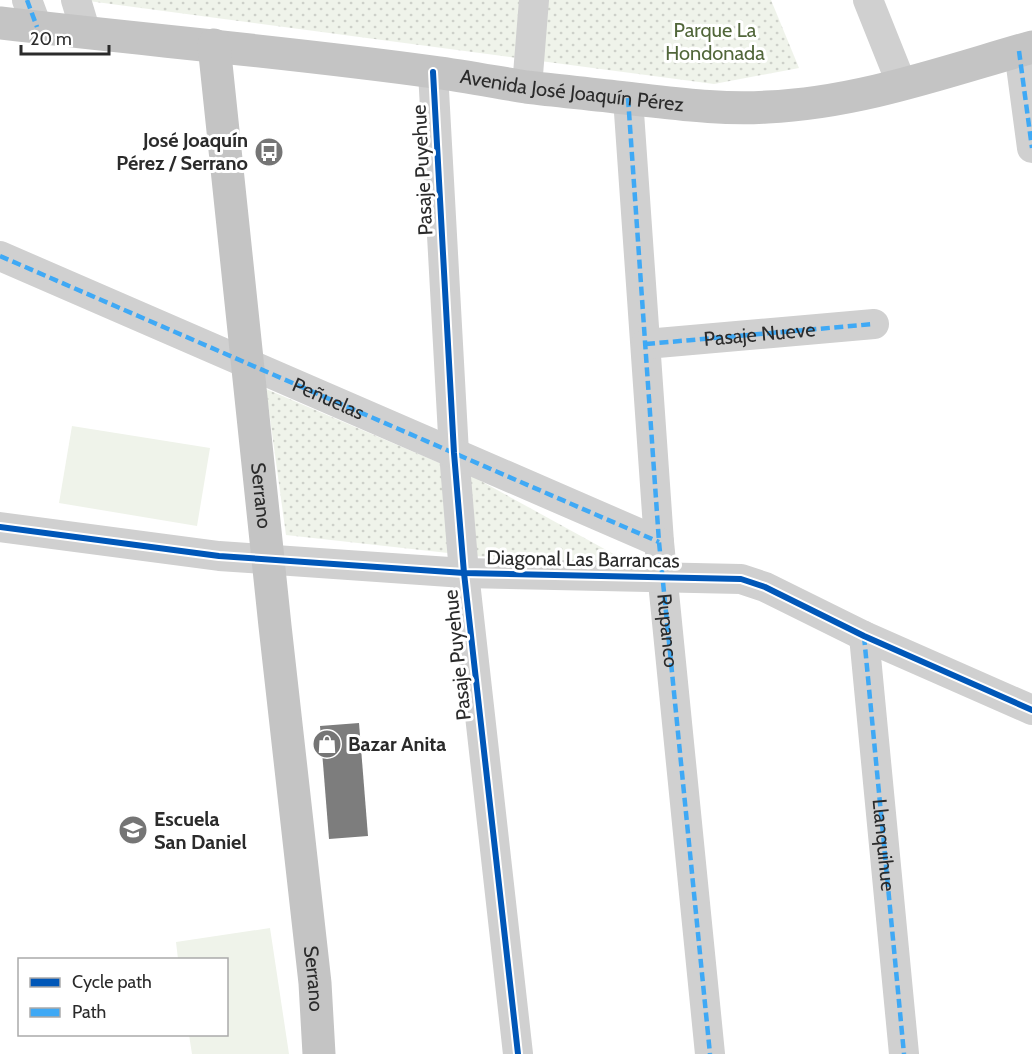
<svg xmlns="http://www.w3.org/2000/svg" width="1032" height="1054" font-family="Cabin,sans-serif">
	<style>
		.grass { fill: #eff3ea }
		.park { fill: url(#park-dots) }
		.building { fill: #7d7d7d }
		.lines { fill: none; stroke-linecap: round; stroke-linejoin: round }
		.minor { stroke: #d0d0d0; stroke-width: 30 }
		.major { stroke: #c4c4c4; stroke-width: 33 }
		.quiet { stroke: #3fa9f5; stroke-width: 4.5; stroke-dasharray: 9 4.5; stroke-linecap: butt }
		.cycleway-casing { stroke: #fff; stroke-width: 10 }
		.cycleway { stroke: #0057b8; stroke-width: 6 }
		.labels { text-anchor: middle; stroke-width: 6; stroke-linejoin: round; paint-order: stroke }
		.park-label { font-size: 20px; fill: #51663a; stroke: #fff }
		.street-label { font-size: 20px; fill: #2b2b2b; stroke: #fff }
		.poi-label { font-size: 20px; font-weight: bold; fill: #2b2b2b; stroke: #fff; text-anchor: start }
	</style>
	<defs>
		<pattern id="park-dots" width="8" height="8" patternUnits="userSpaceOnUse" patternTransform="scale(1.5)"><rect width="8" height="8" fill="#eff3ea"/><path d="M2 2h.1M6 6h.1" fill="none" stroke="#cdd0c9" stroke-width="1.8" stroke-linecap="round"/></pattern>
	</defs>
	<rect width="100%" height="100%" fill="#fff"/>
	<!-- grass -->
	<g class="grass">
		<path d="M72 426 210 448 197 526 59 503Z"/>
		<path d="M270 928 289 1054H192L189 1035 226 1034V960L178 959 176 942Z"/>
	</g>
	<!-- park -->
	<g class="park">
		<path d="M81 0H771L799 68 714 84Z"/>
		<path d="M266 389 442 464 448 553 286 535Z"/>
		<path d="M470 475 639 568 474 556Z"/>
	</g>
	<!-- building -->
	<path class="building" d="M359 723 368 836 329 839 320 726Z"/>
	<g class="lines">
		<!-- minor -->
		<g class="minor">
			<path d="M27 0 37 27"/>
			<path d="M76 0 86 33"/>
			<path d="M868 0 902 85"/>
			<path d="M1019 51 1032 148"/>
			<path d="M433 72 454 453 464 573 518 1054"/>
			<path d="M527 87 534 0"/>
			<path id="s1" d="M628 98 659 542 710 1054"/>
			<path d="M0 256 659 542"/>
			<path id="s2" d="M646 344 874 324"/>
			<path d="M0 527 219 556 464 573 741 579 765 587 864 636 1032 710"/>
			<path id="s3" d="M864 636 904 1054"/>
		</g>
		<!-- major -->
		<g class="major">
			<path id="s4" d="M0 23C144 40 289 52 433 72 464 76 495 82 526 87 559 91 592 94 625 98 673 103 719 110 767 107 858 103 944 72 1032 47"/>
			<path id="s5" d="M214 45 275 626 315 983 319 1054"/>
		</g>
		<!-- quiet -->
		<g class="quiet">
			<path d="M27 0 37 27"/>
			<path d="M1019 51 1032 148"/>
			<path d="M628 98 659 542 710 1054"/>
			<path id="s6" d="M0 256 659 542"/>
			<path d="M646 344 874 324"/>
			<path d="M864 636 904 1054"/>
		</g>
		<!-- cycleway casing -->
		<g class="cycleway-casing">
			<g id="cycleway">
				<path d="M433 72 454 453 464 573 518 1054"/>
				<path d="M0 527 219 556 464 573 741 579 765 587 864 636 1032 710"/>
			</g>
		</g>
		<!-- cycleway -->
		<use href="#cycleway" class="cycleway"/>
	</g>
	<!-- icons -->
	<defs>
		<g id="bus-disc" transform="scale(1.5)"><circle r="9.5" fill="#757575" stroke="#fff"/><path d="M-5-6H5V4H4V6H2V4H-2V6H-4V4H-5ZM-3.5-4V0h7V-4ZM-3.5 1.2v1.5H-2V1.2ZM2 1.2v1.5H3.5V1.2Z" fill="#fff"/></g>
		<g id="shop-disc" transform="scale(1.5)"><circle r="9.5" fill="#757575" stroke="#fff"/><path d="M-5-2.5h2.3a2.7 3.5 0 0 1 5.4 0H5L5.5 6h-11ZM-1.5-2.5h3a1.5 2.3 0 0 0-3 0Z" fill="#fff"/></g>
		<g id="school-disc" transform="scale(1.5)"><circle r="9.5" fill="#757575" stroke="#fff"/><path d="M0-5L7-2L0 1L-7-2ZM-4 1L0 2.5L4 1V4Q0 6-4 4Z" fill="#fff"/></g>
	</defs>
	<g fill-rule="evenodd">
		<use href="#bus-disc" x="269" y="152"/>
		<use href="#shop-disc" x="327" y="744"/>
		<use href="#school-disc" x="133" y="830"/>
	</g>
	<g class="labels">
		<!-- park labels -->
		<g class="park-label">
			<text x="715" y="37">Parque La<tspan x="715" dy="23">Hondonada</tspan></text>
		</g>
		<!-- street labels -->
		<g class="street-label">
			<text dy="7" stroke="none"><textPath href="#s4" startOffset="576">Avenida José Joaquín Pérez</textPath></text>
			<text transform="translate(422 170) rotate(-93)" y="7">Pasaje Puyehue</text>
			<text dy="7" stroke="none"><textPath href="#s2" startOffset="114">Pasaje Nueve</textPath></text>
			<text dy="7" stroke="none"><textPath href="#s6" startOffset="358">Peñuelas</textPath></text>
			<text dy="7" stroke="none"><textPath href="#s5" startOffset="453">Serrano</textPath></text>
			<text transform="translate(583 559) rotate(1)" y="7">Diagonal Las Barrancas</text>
			<text dy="7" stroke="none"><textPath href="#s1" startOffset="534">Rupanco</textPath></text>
			<text transform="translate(457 655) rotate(-96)" y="7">Pasaje Puyehue</text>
			<text dy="7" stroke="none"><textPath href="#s3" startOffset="210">Llanquihue</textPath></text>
			<text dy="7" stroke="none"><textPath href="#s5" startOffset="939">Serrano</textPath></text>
		</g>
		<!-- poi labels -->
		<g class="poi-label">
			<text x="248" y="147" text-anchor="end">José Joaquín<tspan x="248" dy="23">Pérez / Serrano</tspan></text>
			<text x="348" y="751">Bazar Anita</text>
			<text x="154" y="826">Escuela<tspan x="154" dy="23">San Daniel</tspan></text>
		</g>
	</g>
	<!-- legend -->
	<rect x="18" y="958" width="210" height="78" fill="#ffffff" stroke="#aaaaaa" stroke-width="1.5"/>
	<rect x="30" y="978" width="30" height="9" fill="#0057b8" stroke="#aaaaaa" stroke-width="1.5"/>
	<text x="72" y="988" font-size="18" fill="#2b2b2b">Cycle path</text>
	<rect x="30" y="1008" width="30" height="9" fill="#3fa9f5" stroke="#aaaaaa" stroke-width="1.5"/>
	<text x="72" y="1018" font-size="18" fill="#2b2b2b">Path</text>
	<!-- scale -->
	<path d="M21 45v9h88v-9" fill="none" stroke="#2b2b2b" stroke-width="3"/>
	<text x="30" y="45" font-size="18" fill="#2b2b2b" stroke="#ffffff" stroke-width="4.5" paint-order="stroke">20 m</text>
</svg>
